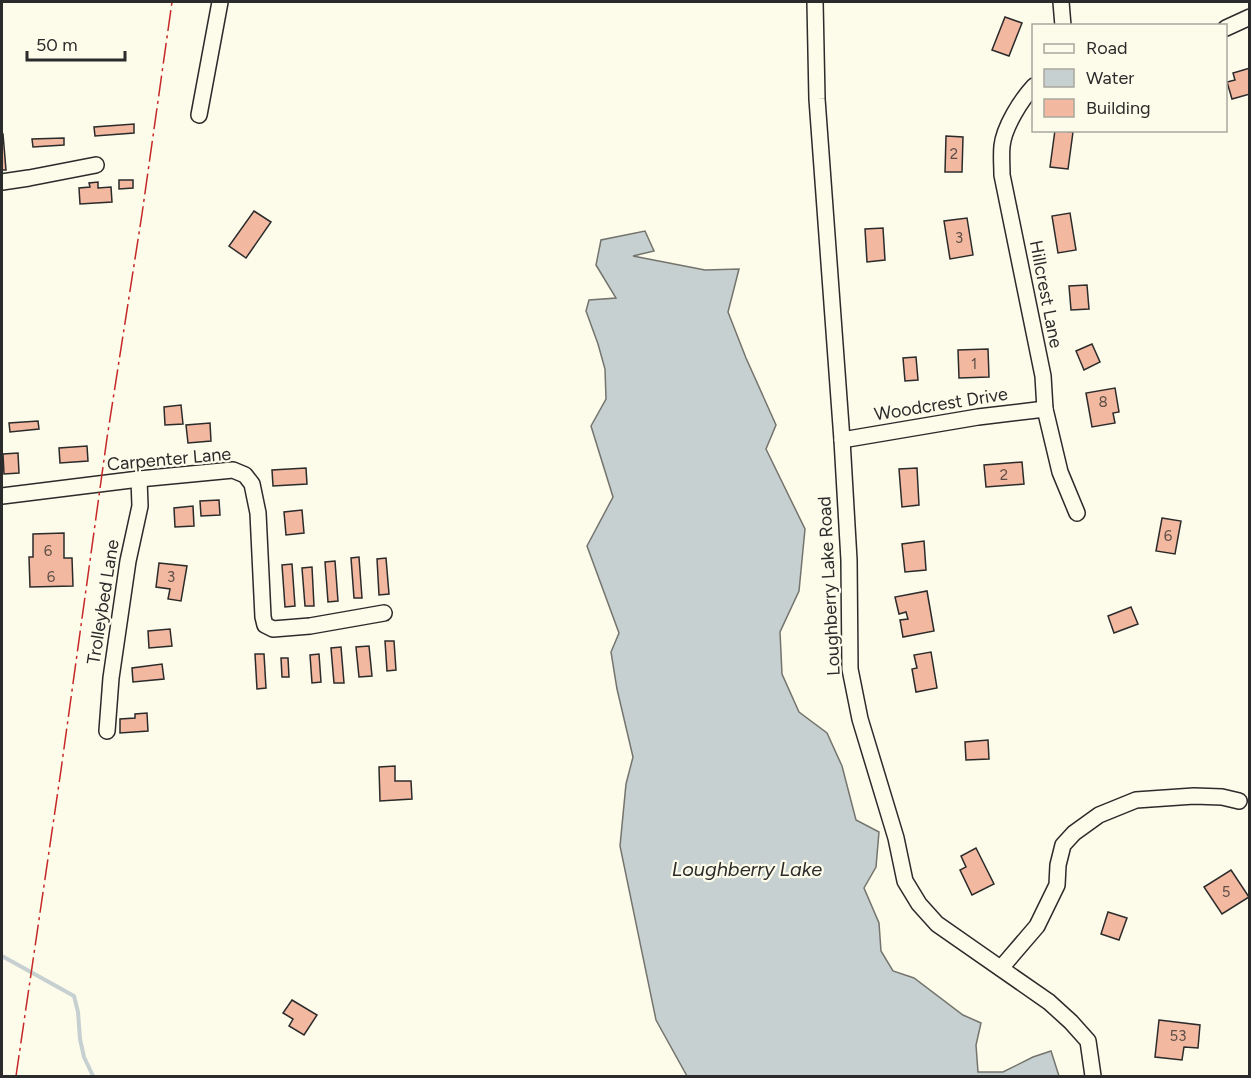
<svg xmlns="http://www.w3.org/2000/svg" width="1251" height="1078" font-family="Figtree,sans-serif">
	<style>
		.water { fill: #c7d0d0; stroke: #74746e; stroke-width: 1.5 }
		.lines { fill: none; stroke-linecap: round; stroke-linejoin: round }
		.stream { stroke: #c7d0d0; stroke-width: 4 }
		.building { fill: #f2b8a0; stroke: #2b2b2b; stroke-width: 1.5 }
		.minor-casing { stroke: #2b2b2b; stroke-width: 18 }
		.minor { stroke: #fdfbea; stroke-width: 15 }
		.power { stroke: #c62828; stroke-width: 1.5; stroke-dasharray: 21 4.5 3 4.5; stroke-linecap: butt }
		.labels { text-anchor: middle; stroke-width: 4.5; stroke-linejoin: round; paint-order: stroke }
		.number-label { font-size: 15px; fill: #5d4e48 }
		.street-label { font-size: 18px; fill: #2b2b2b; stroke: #fdfbea }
		.water-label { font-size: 20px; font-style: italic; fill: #2b2b2b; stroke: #fdfbea }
	</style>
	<rect width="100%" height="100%" fill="#fdfbea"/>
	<!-- water -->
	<path class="water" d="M645 231 654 251 633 256 705 270 739 269 728 312 746 358 776 425 766 449 805 529 799 591 780 632 782 674 799 712 827 733 842 766 856 820 879 832 876 867 864 888 879 923 881 951 893 971 914 978 963 1015 981 1023 976 1045 978 1072H1003L1033 1057 1051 1051 1059 1076H687L656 1020 620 846 626 784 633 757 617 689 611 652 619 633 587 546 613 497 591 426 606 399 605 369 598 344 586 311 589 300 616 298 596 265 601 240Z"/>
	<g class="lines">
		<!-- stream -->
		<path class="stream" d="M2 956 74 996 78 1012 80 1039 84 1057 93 1076"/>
	</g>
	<!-- building -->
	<g class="building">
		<path d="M1005 17 1022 23 1009 56 992 50Z"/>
		<path d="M1250 68V94L1232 99 1227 82 1235 80 1233 73Z"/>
		<path d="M134 124V133L95 136 94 127Z"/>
		<path d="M1055 130 1073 132 1068 169 1050 167Z"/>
		<path d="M2 134H3L6 170H2Z"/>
		<path d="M946 136 963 137 962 172H945Z"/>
		<path d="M64 138V145L33 147 32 139Z"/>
		<path d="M119 180H133V188L119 189Z"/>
		<path d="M98 182V188L111 187 112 202 80 204 79 188 90 187 89 183Z"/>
		<path d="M254 211 271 222 246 258 229 246Z"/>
		<path d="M1070 213 1076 250 1058 253 1052 216Z"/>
		<path d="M967 218 973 255 950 259 944 221Z"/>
		<path d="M883 228 885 260 867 262 865 229Z"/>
		<path d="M1087 285 1089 309 1071 310 1069 286Z"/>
		<path d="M1092 344 1100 362 1084 370 1076 351Z"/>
		<path d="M988 349 989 377 959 378 958 350Z"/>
		<path d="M916 357 918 380 905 381 903 358Z"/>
		<path d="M1115 388 1119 412 1113 413 1115 423 1092 427 1086 393Z"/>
		<path d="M181 405 183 424 165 425 164 407Z"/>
		<path d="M38 421 39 429 10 432 9 423Z"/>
		<path d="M210 423 211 441 188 443 186 425Z"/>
		<path d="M87 446 88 461 60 463 59 448Z"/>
		<path d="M18 453 19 473 4 474 3 454Z"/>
		<path d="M1022 462 1024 484 986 487 984 465Z"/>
		<path d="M306 468 307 484 273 486 272 470Z"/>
		<path d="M917 468 919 505 902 507 899 469Z"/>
		<path d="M219 500 220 515 201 516 200 501Z"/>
		<path d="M193 506 194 526 175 527 174 508Z"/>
		<path d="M302 510 304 533 286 535 284 512Z"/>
		<path d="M1162 518 1181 521 1175 554 1156 551Z"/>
		<path d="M64 533V558H72L73 586 30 587 29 557H33V534Z"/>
		<path d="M924 541 926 570 905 572 902 544Z"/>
		<path d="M359 557 362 598H354L351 558Z"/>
		<path d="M386 558 389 594 379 595 377 559Z"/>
		<path d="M335 561 338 601 328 602 325 562Z"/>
		<path d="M159 563 187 566 181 601 168 599 170 589 156 587Z"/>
		<path d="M292 564 295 606 285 607 282 565Z"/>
		<path d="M312 567 314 606H305L302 568Z"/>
		<path d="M927 591 934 631 903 637 900 620 908 619 906 612 899 614 895 597Z"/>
		<path d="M1131 607 1138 624 1114 633 1108 616Z"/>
		<path d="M170 629 172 646 149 648 148 631Z"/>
		<path d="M385 641H394L396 670 387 671Z"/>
		<path d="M369 646 372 676 359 677 356 647Z"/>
		<path d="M341 647 344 683H334L331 648Z"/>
		<path d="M931 652 937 688 916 692 912 669 917 668 914 655Z"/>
		<path d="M255 654H264L266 688 257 689Z"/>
		<path d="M319 654 321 682 312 683 310 655Z"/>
		<path d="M281 658H288L289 677H282Z"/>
		<path d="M162 664 164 679 133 682 132 668Z"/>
		<path d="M147 713 148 731 120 733V719L135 718V714Z"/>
		<path d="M988 740 989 759 966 760 965 742Z"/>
		<path d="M395 766V781H411L412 799 380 801 379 767Z"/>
		<path d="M976 848 994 884 972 895 960 870 966 867 961 856Z"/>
		<path d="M1231 870 1249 897 1222 914 1204 887Z"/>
		<path d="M1108 912 1127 918 1119 940 1101 934Z"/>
		<path d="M292 1000 317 1015 304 1035 289 1026 293 1019 283 1013Z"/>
		<path d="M1159 1020 1200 1025 1198 1048 1184 1047 1182 1060 1155 1057Z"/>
	</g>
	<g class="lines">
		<!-- minor casing -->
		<g class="minor-casing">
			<g id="minor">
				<path d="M815 2 817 99 842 440 849 560 850 669 860 719 896 838 905 881 919 904 937 924 1049 1002 1071 1022 1088 1041 1093 1076"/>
				<path d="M1061 2 1063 26"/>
				<path d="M1226 28 1250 17"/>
				<path d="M1034 86C1021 100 1004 127 1002 146 1001 156 1002 165 1002 175L1043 376 1045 409 1060 472 1077 513"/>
				<path d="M199 115 220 2"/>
				<path d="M2 182 29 178 96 165"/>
				<path d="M842 440 978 417 1045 409"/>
				<path d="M2 496 139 479 233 470 245 475 252 484 258 513 263 617 265 625 273 629 310 626 384 613"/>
				<path d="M107 731 111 678 128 561 140 506 139 479"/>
				<path d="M1001 968 1037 926 1057 885 1058 865 1063 845 1074 833 1099 815 1136 800 1194 796 1222 797 1239 801"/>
			</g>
		</g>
		<!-- minor -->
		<use href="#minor" class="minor"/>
		<!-- power -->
		<path class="power" d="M16 1076 61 770 107 438 142 214 172 2"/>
	</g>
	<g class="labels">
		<!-- number labels -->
		<g class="number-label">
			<text x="954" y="159">2</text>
			<text x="959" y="243">3</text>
			<text x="974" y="369">1</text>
			<text x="1103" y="407">8</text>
			<text x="1004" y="480">2</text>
			<text x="1168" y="541">6</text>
			<text x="48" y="556">6</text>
			<text x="51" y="582">6</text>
			<text x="171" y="582">3</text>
			<text x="1226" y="897">5</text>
			<text x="1178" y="1041">53</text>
		</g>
		<!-- street labels -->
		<g class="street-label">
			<text transform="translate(1046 294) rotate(79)" y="6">Hillcrest Lane</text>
			<text transform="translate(941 404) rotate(-9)" y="6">Woodcrest Drive</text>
			<text transform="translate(169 459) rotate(-5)" y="6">Carpenter Lane</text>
			<text transform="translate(829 586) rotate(-93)" y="6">Loughberry Lake Road</text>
			<text transform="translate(103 602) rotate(-81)" y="6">Trolleybed Lane</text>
		</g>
		<!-- water labels -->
		<g class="water-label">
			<text x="747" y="876">Loughberry Lake</text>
		</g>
	</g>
	<!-- border -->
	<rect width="1251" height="1078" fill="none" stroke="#2b2b2b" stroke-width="6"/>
	<!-- legend -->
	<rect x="1032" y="24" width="195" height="108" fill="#fdfbea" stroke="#a9a89e" stroke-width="1.5"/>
	<rect x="1044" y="44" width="30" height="9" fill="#fdfbea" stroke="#a9a89e" stroke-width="1.5"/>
	<text x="1086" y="54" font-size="18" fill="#2b2b2b">Road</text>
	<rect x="1044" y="69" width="30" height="18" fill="#c7d0d0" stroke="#a9a89e" stroke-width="1.5"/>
	<text x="1086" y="84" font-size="18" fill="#2b2b2b">Water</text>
	<rect x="1044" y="99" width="30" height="18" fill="#f2b8a0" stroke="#a9a89e" stroke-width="1.5"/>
	<text x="1086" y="114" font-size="18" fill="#2b2b2b">Building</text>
	<!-- scale -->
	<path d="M27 51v9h98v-9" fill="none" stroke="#2b2b2b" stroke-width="3"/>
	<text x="36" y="51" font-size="18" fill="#2b2b2b" stroke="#fdfbea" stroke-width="4.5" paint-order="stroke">50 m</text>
</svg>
